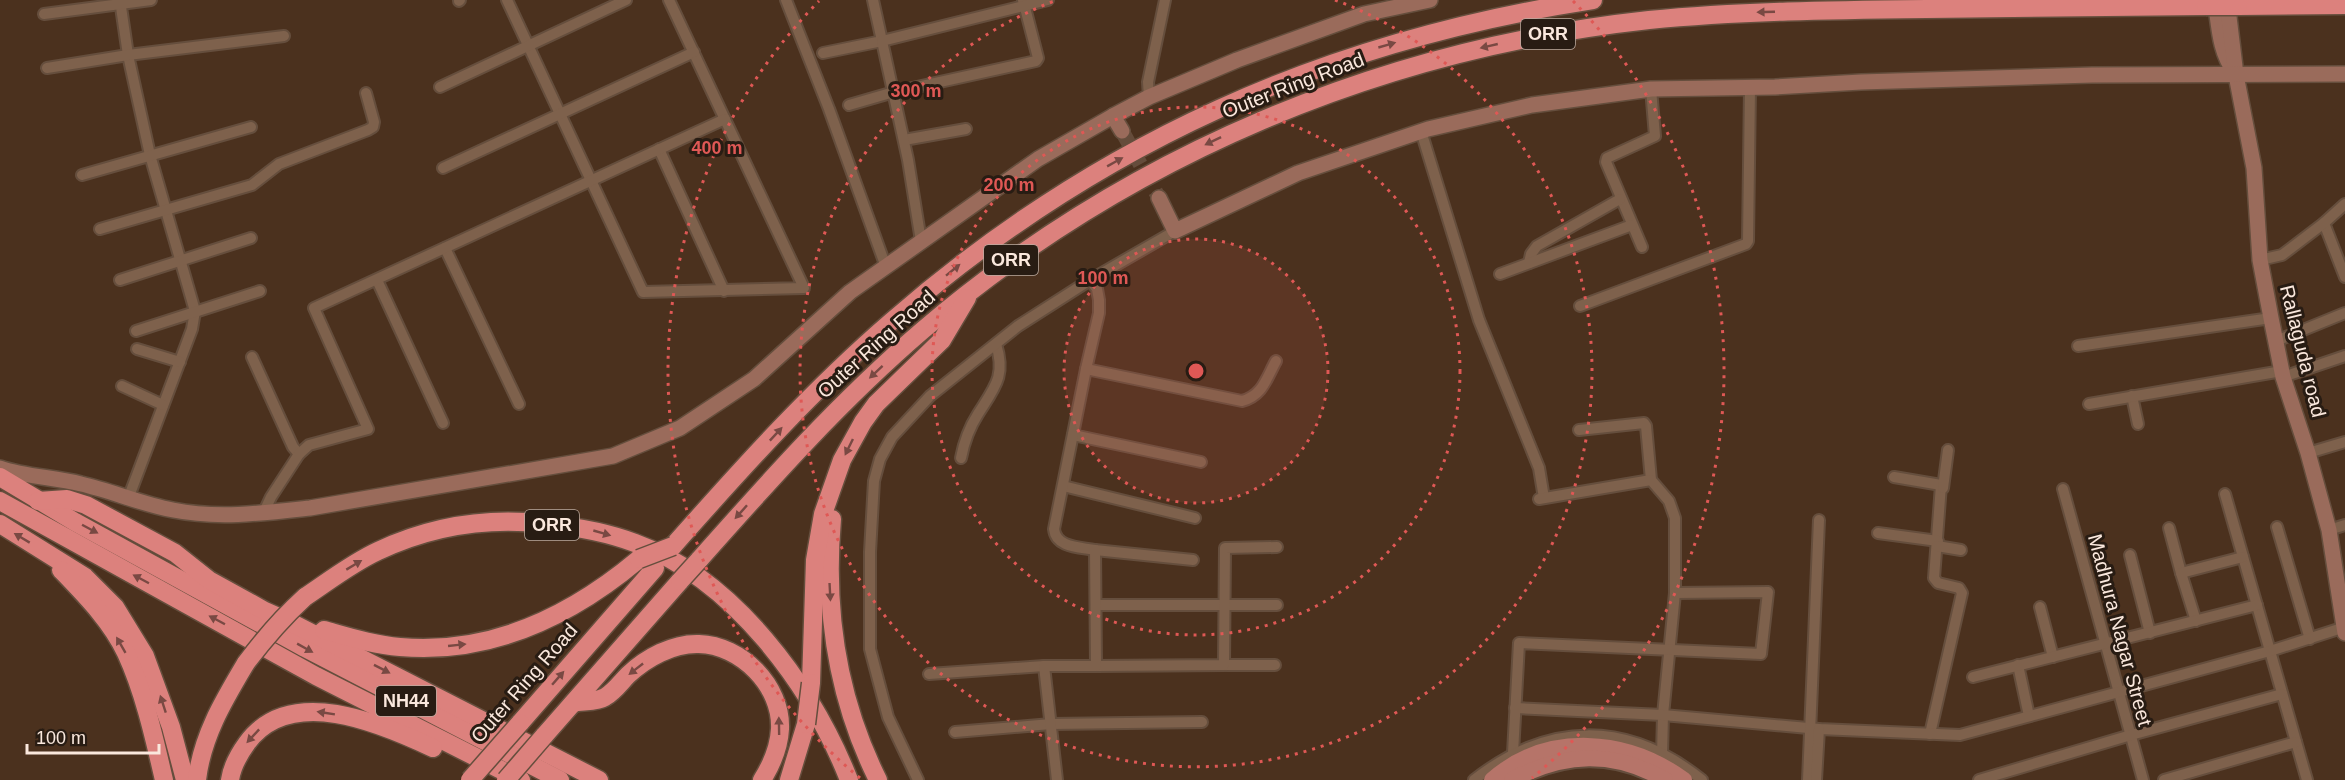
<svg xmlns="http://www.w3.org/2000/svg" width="2345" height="780" font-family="Arial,sans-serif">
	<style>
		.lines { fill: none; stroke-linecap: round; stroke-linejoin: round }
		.secondary-tunnel { stroke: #654c3b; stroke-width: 15; stroke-dasharray: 15 8; stroke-linecap: butt }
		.street-casing { stroke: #654e3d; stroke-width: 14 }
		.secondary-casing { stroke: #654e3d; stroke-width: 18 }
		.primary-casing { stroke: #654e3d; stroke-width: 20 }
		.highway-casing { stroke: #654e3d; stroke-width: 21 }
		.street { stroke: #7e614c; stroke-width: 10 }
		.secondary { stroke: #9a6b5b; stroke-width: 15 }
		.primary { stroke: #b67469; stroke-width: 16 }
		.highway { stroke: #dc817d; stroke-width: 18 }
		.highway-bridge-casing { stroke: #654e3d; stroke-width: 21; stroke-linecap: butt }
		.highway-bridge { stroke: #dc817d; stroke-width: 18 }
		.oneway { fill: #794943 }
		.ring { fill: none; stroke: #df5855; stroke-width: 3; stroke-dasharray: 3 6 }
		.labels { text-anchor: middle; stroke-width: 6; stroke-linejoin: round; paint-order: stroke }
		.shield { fill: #281c13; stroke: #bbaba0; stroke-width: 1.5 }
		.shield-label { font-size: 18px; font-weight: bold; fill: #fae8dd }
		.street-label { font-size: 20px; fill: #fae8dd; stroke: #281c13 }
		.centre { fill: #df5855; stroke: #281c13; stroke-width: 3 }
		.ring-label { font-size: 18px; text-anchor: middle; font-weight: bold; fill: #df5855; stroke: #281c13; stroke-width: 6; stroke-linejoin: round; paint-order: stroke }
	</style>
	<rect width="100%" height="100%" fill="#4b311e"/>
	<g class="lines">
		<!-- secondary-tunnel -->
		<path class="secondary-tunnel" d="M1122 131 1159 198"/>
		<!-- street casing -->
		<g class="street-casing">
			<g id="street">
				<path d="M120 0 128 55 150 155 195 311 192 329 128 499"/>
				<path d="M507 0 643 292 804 288 669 0"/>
				<path d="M786 0 829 109 886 267"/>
				<path d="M459 1 460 0"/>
				<path d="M44 14 151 0"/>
				<path d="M823 53 882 41 873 0"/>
				<path d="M47 68 128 55 284 36"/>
				<path d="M440 87 626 0"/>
				<path d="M1149 97 1148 82 1165 0"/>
				<path d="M849 105 894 92 1036 61 1038 58 1023 0"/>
				<path d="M1421 131 1479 320 1539 468 1544 498"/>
				<path d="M904 140 966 129"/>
				<path d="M659 149 724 291"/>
				<path d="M443 168 694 52"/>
				<path d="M82 175 251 127"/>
				<path d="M2324 223 2345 277"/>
				<path d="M100 229 252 185 279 164 368 130 373 127 374 122 366 93"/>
				<path d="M921 241 908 160 882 41 1048 0"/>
				<path d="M1642 247 1606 162 1607 158 1655 136 1651 89"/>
				<path d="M445 248 519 404"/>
				<path d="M2260 260 2282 255 2324 223 2345 204"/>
				<path d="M1529 263 1531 254 1537 246 1620 199"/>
				<path d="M1500 274 1632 225"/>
				<path d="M120 280 251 238"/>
				<path d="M377 280 443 423"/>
				<path d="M1580 306 1746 244 1748 241 1750 87"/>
				<path d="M136 331 260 291"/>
				<path d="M2276 341 2345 313"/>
				<path d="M2078 346 2271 318"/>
				<path d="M137 349 180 362"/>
				<path d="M252 357 293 447 299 454"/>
				<path d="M1086 369 1242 401C1263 395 1266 379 1276 361"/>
				<path d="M2283 377 2345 356"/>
				<path d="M122 386 163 405"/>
				<path d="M2132 396 2138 424"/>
				<path d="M2089 404 2282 371"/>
				<path d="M1579 430 1644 423 1646 426 1651 480"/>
				<path d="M1073 435 1201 462"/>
				<path d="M2308 453 2345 442"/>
				<path d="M961 458C964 442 969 428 978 414 995 387 1006 376 996 344"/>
				<path d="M1894 477 1941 485 1934 578 1938 583 1959 588 1962 593 1930 734"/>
				<path d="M1063 486 1195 518"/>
				<path d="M1943 488 1948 450"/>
				<path d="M2063 489 2143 780"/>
				<path d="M2225 494 2307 780"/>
				<path d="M1539 499 1651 480 1669 501 1675 518V593L1663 715 1662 755"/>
				<path d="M263 514 271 497 299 454 309 445 368 429 314 308 725 119"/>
				<path d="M2277 527 2310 639"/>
				<path d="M2169 528 2181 573"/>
				<path d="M2329 530 2345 525"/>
				<path d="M1878 533 1938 541"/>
				<path d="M1937 546 1961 550"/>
				<path d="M1095 550 1193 560"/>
				<path d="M2130 555 2150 633"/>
				<path d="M1096 605H1277"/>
				<path d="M2040 607 2053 657"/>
				<path d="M2196 621 2181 573 2243 557"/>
				<path d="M1224 665H1275"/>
				<path d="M2018 665 2029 716"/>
				<path d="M1096 666 1224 665 1225 548 1277 547"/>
				<path d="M929 674 1044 666"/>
				<path d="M1973 677 2257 605"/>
				<path d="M1515 708 1663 715 1819 729 1960 735 2270 651 2345 627"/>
				<path d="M955 732 1051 724 1202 722"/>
				<path d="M1513 753 1519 643 1761 654 1768 592 1675 593"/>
				<path d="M918 780 888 717 870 649V552L874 481 880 459 892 437 930 396 1018 326 1090 280 1175 231"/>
				<path d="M1057 780 1044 666H1096L1095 550C1080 547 1056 548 1054 529L1086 369 1099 313V300L1097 289 1090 280"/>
				<path d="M1474 780C1549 721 1627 720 1702 780"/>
				<path d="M1808 780 1819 520"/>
				<path d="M1816 780 1819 729"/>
				<path d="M1979 780 2131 735 2282 694"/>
				<path d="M2164 780 2296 742"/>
			</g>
		</g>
		<!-- secondary casing -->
		<g class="secondary-casing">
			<g id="secondary">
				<path d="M2215 0C2219 26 2219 51 2235 73"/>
				<path d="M2227 0 2236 75 2254 168 2260 260 2271 318 2283 377 2308 453 2329 530 2345 633"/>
				<path d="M1113 116 1122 131"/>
				<path d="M1159 198 1175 231 1298 173 1428 129 1532 105 1651 89 1775 87 1861 82 2092 75 2345 74"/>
				<path d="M0 468C26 477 54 477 81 484 112 491 141 504 173 510 218 519 265 513 310 508L613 456 680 428 754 379 850 292 1038 159 1113 116 1149 97 1237 60 1364 14 1430 0"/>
			</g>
		</g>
		<!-- primary casing -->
		<g class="primary-casing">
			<g id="primary">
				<path d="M1492 780C1548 731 1627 738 1684 780"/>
				<path d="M1512 780C1564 752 1614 750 1665 780"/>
			</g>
		</g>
		<!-- highway casing -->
		<g class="highway-casing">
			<g id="highway">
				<path d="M2238 6 2345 5"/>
				<path d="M0 477 75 522 305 648 560 780"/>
				<path d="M0 501 316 676 521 780"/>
				<path d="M38 501 67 499 86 505 175 553 209 580 265 611 292 623 599 780"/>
				<path d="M832 519C824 610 837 698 878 780"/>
				<path d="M0 524 85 577 115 607 145 656 171 727 185 780"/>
				<path d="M673 546C742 468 813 389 892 321 1096 143 1325 41 1593 0"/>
				<path d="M699 560C770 480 841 400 923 330 1128 155 1381 49 1649 20 1741 11 1835 10 1927 9 2020 8 2113 7 2206 6"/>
				<path d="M61 570C85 595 111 621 126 653 144 692 154 737 164 780"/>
				<path d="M305 597C329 581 352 563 378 551 431 526 489 517 547 524 577 527 606 532 635 543 734 579 812 686 849 780"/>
				<path d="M324 630C349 637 374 645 400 647 491 655 571 616 639 559"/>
				<path d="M811 683 815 560 823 514 842 460 863 422 876 404 942 340 967 298"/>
				<path d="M573 703C582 701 597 702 605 697 614 692 621 682 628 675 646 658 673 643 699 644 741 645 782 686 780 729 779 748 772 764 762 780"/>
				<path d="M520 723 655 568"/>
				<path d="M544 736 680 581"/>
				<path d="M197 780C202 736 224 700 246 663"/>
				<path d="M230 780C232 766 239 754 247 743 290 684 380 723 433 748"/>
				<path d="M789 780 806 724"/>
			</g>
		</g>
		<!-- street -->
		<use href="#street" class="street"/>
		<!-- secondary -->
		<use href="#secondary" class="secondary"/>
		<!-- primary -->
		<use href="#primary" class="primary"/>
		<!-- highway -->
		<use href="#highway" class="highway"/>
		<!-- highway-bridge casing -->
		<g class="highway-bridge-casing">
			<g id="highway-bridge">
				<path d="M2206 6H2238"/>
				<path d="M639 559 673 546"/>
				<path d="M680 581 699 560"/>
				<path d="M246 663C264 639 283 617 305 597"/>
				<path d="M806 724 811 683"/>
				<path d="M470 780 520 723"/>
				<path d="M506 780 544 736"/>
			</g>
		</g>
		<!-- highway-bridge -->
		<use href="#highway-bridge" class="highway-bridge"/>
	</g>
	<!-- one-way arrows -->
	<defs><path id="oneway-solid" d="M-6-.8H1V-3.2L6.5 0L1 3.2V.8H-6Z" transform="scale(1.5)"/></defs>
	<g class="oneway">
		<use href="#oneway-solid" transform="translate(1766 12) rotate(178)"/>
		<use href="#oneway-solid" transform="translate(1387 45) rotate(-16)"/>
		<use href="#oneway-solid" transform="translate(1489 46) rotate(167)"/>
		<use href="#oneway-solid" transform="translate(1213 141) rotate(154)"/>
		<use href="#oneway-solid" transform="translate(1115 162) rotate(-29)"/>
		<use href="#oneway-solid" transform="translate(953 270) rotate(-39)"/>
		<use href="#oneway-solid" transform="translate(876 372) rotate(137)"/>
		<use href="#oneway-solid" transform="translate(776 434) rotate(-47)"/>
		<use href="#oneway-solid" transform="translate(849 447) rotate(116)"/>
		<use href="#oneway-solid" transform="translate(741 512) rotate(132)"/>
		<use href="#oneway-solid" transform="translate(90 529) rotate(28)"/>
		<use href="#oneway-solid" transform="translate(602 533) rotate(16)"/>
		<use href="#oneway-solid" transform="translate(22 538) rotate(-149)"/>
		<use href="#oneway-solid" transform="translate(354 565) rotate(-31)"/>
		<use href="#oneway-solid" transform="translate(141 579) rotate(-152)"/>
		<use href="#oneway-solid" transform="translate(830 592) rotate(87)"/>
		<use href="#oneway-solid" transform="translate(217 620) rotate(-152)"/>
		<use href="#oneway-solid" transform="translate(121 645) rotate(-120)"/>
		<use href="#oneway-solid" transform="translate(457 645) rotate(-6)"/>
		<use href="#oneway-solid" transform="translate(305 648) rotate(29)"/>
		<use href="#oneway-solid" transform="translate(382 669) rotate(27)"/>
		<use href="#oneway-solid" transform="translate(636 669) rotate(142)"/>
		<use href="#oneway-solid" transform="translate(558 678) rotate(-49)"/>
		<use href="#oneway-solid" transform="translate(163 704) rotate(-108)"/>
		<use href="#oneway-solid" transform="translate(326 713) rotate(-171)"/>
		<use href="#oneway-solid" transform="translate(779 726) rotate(-91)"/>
		<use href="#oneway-solid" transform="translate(253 736) rotate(133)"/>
	</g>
	<!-- distance rings -->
	<circle cx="1196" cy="371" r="132" fill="#df5855" fill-opacity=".12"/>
	<g class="ring">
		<circle cx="1196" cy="371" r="132"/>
		<circle cx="1196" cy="371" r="264"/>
		<path d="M1335 0A396 396 0 1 1 1057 0"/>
		<path d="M860 778A528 528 0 0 1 819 1M1573 1A528 528 0 0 1 1532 778"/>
	</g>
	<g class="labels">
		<!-- shield labels -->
		<g class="shield">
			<rect x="1521" y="19" width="54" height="30" rx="4.5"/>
			<rect x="984" y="245" width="54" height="30" rx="4.5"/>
			<rect x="525" y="510" width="54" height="30" rx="4.5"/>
			<rect x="376" y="686" width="60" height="30" rx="4.5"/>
		</g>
		<g class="shield-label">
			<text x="1548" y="40">ORR</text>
			<text x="1011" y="266">ORR</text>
			<text x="552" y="531">ORR</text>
			<text x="406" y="707">NH44</text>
		</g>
		<!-- street labels -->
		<g class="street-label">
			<text transform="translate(1293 85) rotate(-21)" y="7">Outer Ring Road</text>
			<text transform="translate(876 344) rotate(-42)" y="7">Outer Ring Road</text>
			<text transform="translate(2303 351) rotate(76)" y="7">Rallaguda road</text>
			<text transform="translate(2120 630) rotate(75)" y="7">Madhura Nagar Street</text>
			<text transform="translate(524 683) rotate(-49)" y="7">Outer Ring Road</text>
		</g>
	</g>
	<circle cx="1196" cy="371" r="9" class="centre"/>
	<g class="ring-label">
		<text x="916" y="97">300 m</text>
		<text x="717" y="154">400 m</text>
		<text x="1009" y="191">200 m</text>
		<text x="1103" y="284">100 m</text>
	</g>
	<!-- scale -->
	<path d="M27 744v9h132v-9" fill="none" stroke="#fae8dd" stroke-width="3"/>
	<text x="36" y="744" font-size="18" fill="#fae8dd" stroke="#281c13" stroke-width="4.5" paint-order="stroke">100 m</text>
</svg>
